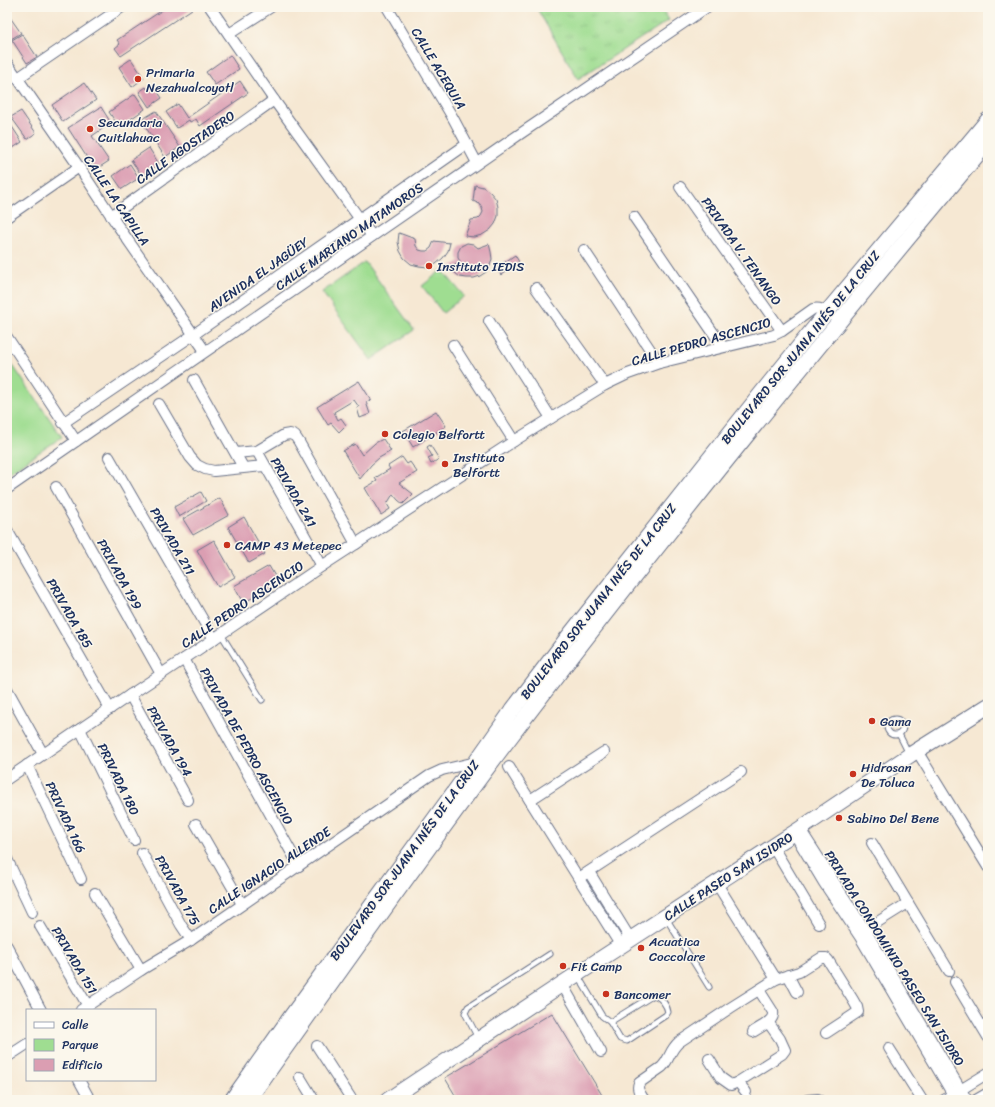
<svg xmlns="http://www.w3.org/2000/svg" width="995" height="1107" font-family="Sriracha,sans-serif">
	<style>
		.grass { fill: url(#grass-tufts); stroke: #5d8678 }
		.park { fill: #9fdd91; stroke: #5d8678 }
		.building { fill: #db9eb2 }
		.lines { fill: none; stroke-linecap: round; stroke-linejoin: round }
		.service-casing { stroke: #687087; stroke-width: 7 }
		.minor-casing { stroke: #687087; stroke-width: 12 }
		.secondary-casing { stroke: #687087; stroke-width: 17 }
		.service { stroke: #fff; stroke-width: 5 }
		.minor { stroke: #fff; stroke-width: 10 }
		.secondary { stroke: #fff; stroke-width: 15 }
		.poi-dot { fill: #c8321e; stroke: #fbf7ec; stroke-width: 1.5 }
		.labels { text-anchor: middle; stroke-width: 3; stroke-linejoin: round; paint-order: stroke }
		.street-label { font-size: 13px; fill: #1b2f5e; stroke: #fbf7ec }
		.poi-label { font-size: 13px; fill: #1b2f5e; stroke: #fbf7ec; text-anchor: start }
	</style>
	<defs>
		<pattern id="grass-tufts" width="24" height="20" patternUnits="userSpaceOnUse"><rect width="24" height="20" fill="#9fdd91"/><path d="M3 7l-1-3M5 7V3M7 7l1-3M15 17l-1-3M17 17v-4M19 17l1-3" fill="none" stroke="#88be7f"/></pattern>
	</defs>
	<rect width="100%" height="100%" fill="#fbf7ec"/>
	<filter id="ink" filterUnits="userSpaceOnUse"><feTurbulence type="fractalNoise" baseFrequency=".025" numOctaves="2"/><feDisplacementMap in="SourceGraphic" scale="8" xChannelSelector="R" yChannelSelector="G"/><feConvolveMatrix kernelMatrix="1 2 1 2 8 2 1 2 1" color-interpolation-filters="sRGB"/></filter>
	<filter id="wash" filterUnits="userSpaceOnUse"><feTurbulence type="fractalNoise" baseFrequency=".012" numOctaves="4" result="noise"/><feDisplacementMap in="SourceGraphic" scale="16" xChannelSelector="R" yChannelSelector="G"/><feGaussianBlur stdDeviation="0.9" result="paint"/><feColorMatrix in="noise" values="0 0 0 0 0 0 0 0 0 0 0 0 0 0 0 0 0 1.4 0 .05"/><feComposite in="paint" operator="in"/></filter>
	<g filter="url(#wash)">
		<rect width="100%" height="100%" fill="#f6e8d3"/>
		<!-- grass -->
		<path class="grass" d="M536 7H661L669 20 578 79Z"/>
		<!-- park -->
		<g class="park">
			<path d="M365 262 414 330 371 360 322 292Z"/>
			<path d="M442 270 464 296 443 313 422 286Z"/>
			<path d="M7 357 62 437 7 474Z"/>
		</g>
		<g id="blocks">
			<!-- building -->
			<g class="building">
				<path d="M167 7H195L121 56 115 48 120 44 117 40Z"/>
				<path d="M7 13 21 33 11 39 7 33Z"/>
				<path d="M22 34 37 57 27 63 12 40Z"/>
				<path d="M230 55 239 69 215 85 206 72Z"/>
				<path d="M131 59 144 78 132 87 119 67Z"/>
				<path d="M240 81 248 93 200 126 196 119 190 122 189 120 177 128 166 112 178 104 187 118Z"/>
				<path d="M84 83 96 100 63 122 52 105Z"/>
				<path d="M153 85 162 98 149 107 139 92 146 87 147 89Z"/>
				<path d="M135 94 145 109 119 127 109 112Z"/>
				<path d="M101 107 111 123 92 136 109 161 95 170 68 128Z"/>
				<path d="M21 111 36 133 27 139 11 117Z"/>
				<path d="M156 111 180 147 165 157 141 120Z"/>
				<path d="M7 119 22 142 13 148 7 140Z"/>
				<path d="M149 148 159 164 142 176 131 160Z"/>
				<path d="M130 164 139 178 122 189 113 176Z"/>
				<path d="M475 185 483 187 490 192 496 199 498 207V216L495 224 490 230 482 235 474 237 465 236 471 220 478 219 481 216 483 212 482 208 480 204 473 201Z"/>
				<path d="M399 233 415 239 416 246 419 250 423 251H427L431 248 434 241 450 243 448 251 443 258 436 264 428 267 419 266 411 264 404 258 400 251 398 242Z"/>
				<path d="M467 243 473 244 478 248 489 244 491 252 492 259 490 266 486 272 480 276 474 278H467L460 277 455 273 450 267 460 261 458 258V252L461 246Z"/>
				<path d="M515 255 519 262 501 275 496 268Z"/>
				<path d="M359 381 371 400 366 402 370 414 360 418 357 408 359 407 354 400 334 412 338 420 341 418 346 425 339 432 331 423 328 425 317 407Z"/>
				<path d="M436 411 446 426 413 447 403 431Z"/>
				<path d="M383 439 391 451 379 458 371 465 360 479 343 451 355 444 362 455 375 443Z"/>
				<path d="M430 445 439 459 431 464 428 458 432 456 427 447Z"/>
				<path d="M402 457 407 464 410 462 417 472 399 483 413 494 403 504 398 500 393 494 387 504 390 509 381 515 365 488 377 481 375 478 390 469 388 466Z"/>
				<path d="M201 492 206 501 179 517 174 507Z"/>
				<path d="M220 498 229 515 193 535 183 519Z"/>
				<path d="M244 517 265 554 249 563 228 527Z"/>
				<path d="M214 540 235 577 218 587 197 550Z"/>
				<path d="M269 566 279 583 243 603 234 586Z"/>
				<path d="M552 1013 605 1100H458L445 1078Z"/>
			</g>
		</g>
	</g>
	<g filter="url(#ink)">
		<use href="#blocks" fill-opacity="0" stroke="#687087" stroke-width="1"/>
		<g class="lines">
			<!-- service casing -->
			<g class="service-casing">
				<g id="service">
					<path d="M221 634 262 700"/>
					<circle cx="895" cy="727" r="8"/>
					<path d="M899 734 909 754"/>
					<path d="M666 918 709 987"/>
					<path d="M578 976 602 1016 610 1022"/>
					<path d="M655 995C661 998 667 1005 668 1012L666 1015 627 1041 620 1039 610 1022 652 996Z"/>
					<path d="M478 1038 465 1013 468 1007 550 954"/>
				</g>
			</g>
			<!-- minor casing -->
			<g class="minor-casing">
				<g id="minor">
					<path d="M210 7 274 100 372 236"/>
					<path d="M387 7 453 118 477 163"/>
					<path d="M229 34 271 7"/>
					<path d="M7 63 79 167 116 223 205 351"/>
					<path d="M18 78 122 7"/>
					<path d="M680 187 782 331"/>
					<path d="M111 216 274 100"/>
					<path d="M7 217 79 167"/>
					<path d="M634 217 723 347"/>
					<path d="M584 250 659 363"/>
					<path d="M536 288 605 385"/>
					<path d="M489 321 551 418"/>
					<path d="M7 337 76 441"/>
					<path d="M453 345 514 441"/>
					<path d="M194 380 243 467"/>
					<path d="M159 404 190 457 197 465 205 469 214 471 264 466"/>
					<path d="M63 423 193 335 467 144"/>
					<path d="M257 451 322 566"/>
					<path d="M236 453 257 451 284 435 290 434 295 436 299 442 356 544"/>
					<path d="M109 457 214 639"/>
					<path d="M56 487 161 674"/>
					<path d="M7 489 517 136 707 7"/>
					<path d="M7 530 110 709"/>
					<path d="M184 659 299 866"/>
					<path d="M7 689 43 754"/>
					<path d="M130 695 188 800"/>
					<path d="M80 729 134 840"/>
					<path d="M917 751 988 867"/>
					<path d="M27 765 81 879"/>
					<path d="M509 767 621 946"/>
					<path d="M7 779 130 695 184 659 322 566 514 441 605 385 628 374 659 363 774 335 782 331 813 309C820 307 825 311 831 315"/>
					<path d="M530 800 604 752"/>
					<path d="M196 824 242 904"/>
					<path d="M800 829 867 933 967 1100"/>
					<path d="M794 833 824 883 860 937 956 1100"/>
					<path d="M872 843 949 971"/>
					<path d="M773 847 819 924"/>
					<path d="M142 853 181 925 191 940"/>
					<path d="M7 859 32 912"/>
					<path d="M589 872 631 940"/>
					<path d="M579 878 741 772"/>
					<path d="M717 884 776 979"/>
					<path d="M95 893 141 970"/>
					<path d="M40 926 88 1006"/>
					<path d="M862 936 867 933 876 923 908 903"/>
					<path d="M7 946 41 1010"/>
					<path d="M788 975 797 992"/>
					<path d="M955 982 988 1037"/>
					<path d="M562 984 601 1052"/>
					<path d="M81 1010 141 970 191 940 429 776 442 770 476 762"/>
					<path d="M753 1032C759 1027 775 1022 773 1012L759 990"/>
					<path d="M317 1046 352 1100"/>
					<path d="M889 1048 922 1100"/>
					<path d="M7 1057 27 1044"/>
					<path d="M709 1059 721 1078 731 1085 738 1082 782 1054 785 1050 780 1039 768 1022"/>
					<path d="M300 1077 314 1100"/>
					<path d="M79 1080 90 1100"/>
					<path d="M738 1082 746 1092"/>
					<path d="M644 1100C641 1094 636 1090 639 1083L662 1067C670 1059 669 1051 679 1042L730 1008 776 979 799 972 821 958H826L828 960 853 1000 857 1007 858 1012 826 1033"/>
					<path d="M807 1100 818 1099 820 1100"/>
					<path d="M944 1100 988 1073"/>
					<path d="M976 1100 988 1093"/>
				</g>
			</g>
			<!-- secondary casing -->
			<g class="secondary-casing">
				<g id="secondary">
					<path d="M232 1100 290 1018 476 762 511 712 565 641 768 385 827 312 988 120"/>
					<path d="M248 1100C334 980 419 858 508 740 662 536 824 338 988 142"/>
					<path d="M388 1100 562 984 800 829 910 755 988 706"/>
				</g>
			</g>
			<!-- service -->
			<use href="#service" class="service"/>
			<!-- minor -->
			<use href="#minor" class="minor"/>
			<!-- secondary -->
			<use href="#secondary" class="secondary"/>
		</g>
	</g>
	<!-- markers -->
	<g class="poi-dot">
		<circle cx="138" cy="79" r="4"/>
		<circle cx="90" cy="129" r="4"/>
		<circle cx="429" cy="266" r="4"/>
		<circle cx="385" cy="434" r="4"/>
		<circle cx="445" cy="464" r="4"/>
		<circle cx="227" cy="545" r="4"/>
		<circle cx="872" cy="721" r="4"/>
		<circle cx="853" cy="774" r="4"/>
		<circle cx="839" cy="818" r="4"/>
		<circle cx="641" cy="948" r="4"/>
		<circle cx="563" cy="966" r="4"/>
		<circle cx="606" cy="994" r="4"/>
	</g>
	<g class="labels">
		<!-- street labels -->
		<g class="street-label">
			<text transform="translate(439 68) rotate(59)" y="5">CALLE ACEQUIA</text>
			<text transform="translate(185 147) rotate(-35)" y="5">CALLE AGOSTADERO</text>
			<text transform="translate(117 200) rotate(56)" y="5">CALLE LA CAPILLA</text>
			<text transform="translate(349 236) rotate(-35)" y="5">CALLE MARIANO MATAMOROS</text>
			<text transform="translate(742 251) rotate(55)" y="5">PRIVADA V. TENANGO</text>
			<text transform="translate(258 274) rotate(-35)" y="5">AVENIDA EL JAGÜEY</text>
			<text transform="translate(701 341) rotate(-16)" y="5">CALLE PEDRO ASCENCIO</text>
			<text transform="translate(800 347) rotate(-51)" y="5">BOULEVARD SOR JUANA INÉS DE LA CRUZ</text>
			<text transform="translate(294 492) rotate(60)" y="5">PRIVADA 241</text>
			<text transform="translate(173 541) rotate(60)" y="5">PRIVADA 211</text>
			<text transform="translate(120 574) rotate(61)" y="5">PRIVADA 199</text>
			<text transform="translate(598 601) rotate(-52)" y="5">BOULEVARD SOR JUANA INÉS DE LA CRUZ</text>
			<text transform="translate(242 604) rotate(-34)" y="5">CALLE PEDRO ASCENCIO</text>
			<text transform="translate(70 613) rotate(60)" y="5">PRIVADA 185</text>
			<text transform="translate(170 741) rotate(61)" y="5">PRIVADA 194</text>
			<text transform="translate(247 746) rotate(61)" y="5">PRIVADA DE PEDRO ASCENCIO</text>
			<text transform="translate(119 779) rotate(64)" y="5">PRIVADA 180</text>
			<text transform="translate(66 817) rotate(65)" y="5">PRIVADA 166</text>
			<text transform="translate(404 860) rotate(-54)" y="5">BOULEVARD SOR JUANA INÉS DE LA CRUZ</text>
			<text transform="translate(269 870) rotate(-34)" y="5">CALLE IGNACIO ALLENDE</text>
			<text transform="translate(728 876) rotate(-33)" y="5">CALLE PASEO SAN ISIDRO</text>
			<text transform="translate(178 890) rotate(61)" y="5">PRIVADA 175</text>
			<text transform="translate(895 958) rotate(58)" y="5">PRIVADA CONDOMINIO PASEO SAN ISIDRO</text>
			<text transform="translate(75 960) rotate(59)" y="5">PRIVADA 151</text>
		</g>
		<!-- poi labels -->
		<g class="poi-label">
			<text x="146" y="77">Primaria<tspan x="146" dy="15">Nezahualcoyotl</tspan></text>
			<text x="98" y="127">Secundaria<tspan x="98" dy="15">Cuitlahuac</tspan></text>
			<text x="437" y="271">Instituto IEDIS</text>
			<text x="393" y="439">Colegio Belfortt</text>
			<text x="453" y="462">Instituto<tspan x="453" dy="15">Belfortt</tspan></text>
			<text x="235" y="550">CAMP 43 Metepec</text>
			<text x="880" y="726">Gama</text>
			<text x="861" y="772">Hidrosan<tspan x="861" dy="15">De Toluca</tspan></text>
			<text x="847" y="823">Sabino Del Bene</text>
			<text x="649" y="946">Acuatica<tspan x="649" dy="15">Coccolare</tspan></text>
			<text x="571" y="971">Fit Camp</text>
			<text x="614" y="999">Bancomer</text>
		</g>
	</g>
	<!-- margin -->
	<rect width="995" height="1107" fill="none" stroke="#fbf7ec" stroke-width="24"/>
	<!-- legend -->
	<rect x="26" y="1009" width="130" height="72" fill="#fbf7ec" stroke="#a1a7b3"/>
	<rect x="34" y="1022" width="20" height="6" fill="#ffffff" stroke="#a1a7b3"/>
	<text x="62" y="1029" font-size="12" fill="#1b2f5e">Calle</text>
	<rect x="34" y="1039" width="20" height="12" fill="#9fdd91" stroke="#a1a7b3"/>
	<text x="62" y="1049" font-size="12" fill="#1b2f5e">Parque</text>
	<rect x="34" y="1059" width="20" height="12" fill="#db9eb2" stroke="#a1a7b3"/>
	<text x="62" y="1069" font-size="12" fill="#1b2f5e">Edificio</text>
</svg>
